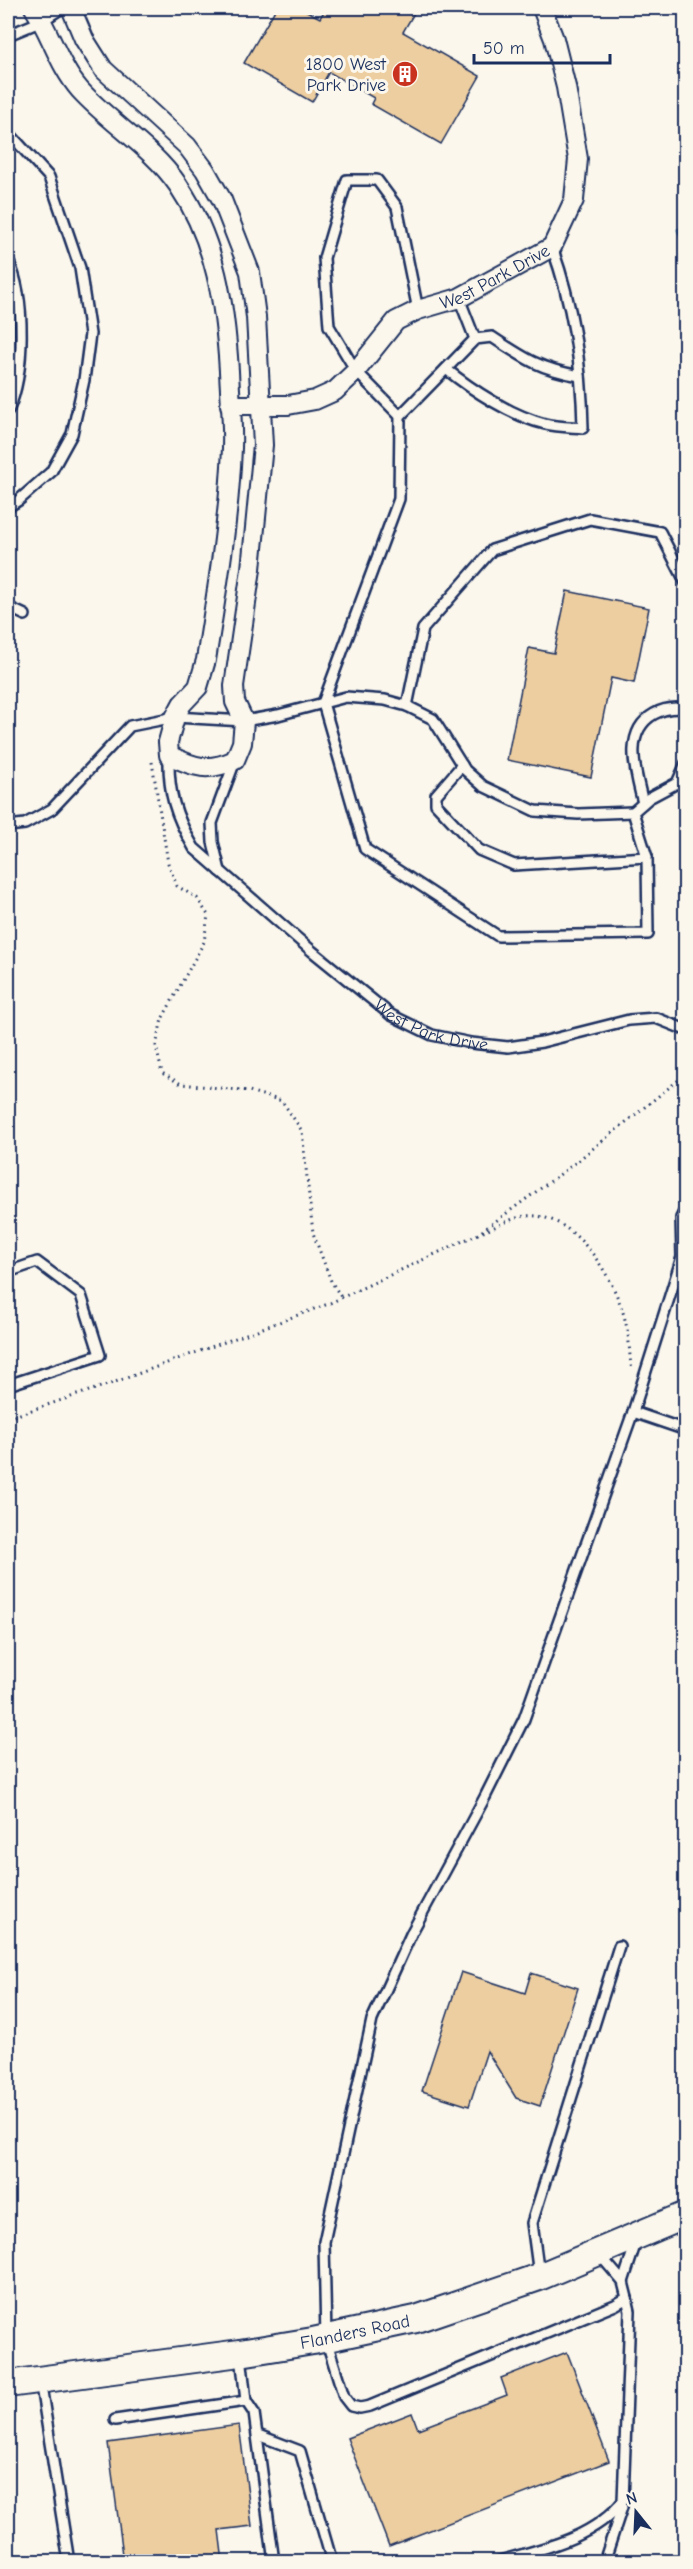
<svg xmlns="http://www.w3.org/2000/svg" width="693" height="2569" font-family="'Comic Neue',sans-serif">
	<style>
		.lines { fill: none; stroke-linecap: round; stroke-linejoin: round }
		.stream { stroke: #6397b8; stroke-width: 5 }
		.building { fill: #edcea0; stroke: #1b2f5e; stroke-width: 1.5 }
		.service-casing { stroke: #1b2f5e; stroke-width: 14 }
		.minor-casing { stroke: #1b2f5e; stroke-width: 22 }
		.secondary-casing { stroke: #1b2f5e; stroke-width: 30 }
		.path { stroke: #1b2f5e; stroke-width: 3; stroke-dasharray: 1.5 4.5; stroke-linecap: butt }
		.service { stroke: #fbf7ec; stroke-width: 9 }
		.minor { stroke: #fbf7ec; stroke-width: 18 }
		.secondary { stroke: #fbf7ec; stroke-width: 26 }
		.labels { text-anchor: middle; stroke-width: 6; stroke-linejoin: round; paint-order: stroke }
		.poi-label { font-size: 18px; fill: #1b2f5e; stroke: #fbf7ec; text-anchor: end }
		.street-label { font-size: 18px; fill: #1b2f5e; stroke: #fbf7ec }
	</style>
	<rect width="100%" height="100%" fill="#fbf7ec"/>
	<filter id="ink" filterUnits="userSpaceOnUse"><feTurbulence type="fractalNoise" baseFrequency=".0167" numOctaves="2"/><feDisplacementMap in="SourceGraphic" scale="12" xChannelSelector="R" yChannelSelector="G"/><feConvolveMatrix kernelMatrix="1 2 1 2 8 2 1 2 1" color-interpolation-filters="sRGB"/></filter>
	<g filter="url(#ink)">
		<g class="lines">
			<!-- stream -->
			<path class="stream" d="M679 230 686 249"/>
		</g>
		<!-- building -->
		<g class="building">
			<path d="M276 8H301L320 18 326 8H417L403 32 480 76 441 144 371 104 374 98 329 72 312 102 244 63Z"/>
			<path d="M567 591 649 608 634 683 611 678 591 777 507 760 529 648 554 653Z"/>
			<path d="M461 1972 525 1993 531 1973 578 1988 540 2106 516 2098 487 2051 469 2106 422 2091Z"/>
			<path d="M567 2352 609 2461 389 2546 347 2438 412 2413 418 2429 507 2395 501 2378Z"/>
			<path d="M239 2425 252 2526 219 2530 223 2562H124L108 2443Z"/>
		</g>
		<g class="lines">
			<!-- service casing -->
			<g class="service-casing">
				<g id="service">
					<path d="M8 35 42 21 62 8"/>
					<path d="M8 132 49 177 80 268 90 334 84 380 72 434 51 472 19 500 8 507"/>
					<path d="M8 260C26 297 25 374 8 411"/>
					<path d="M459 298 475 339 400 416 399 499 323 703 365 849 498 936 648 934 647 857"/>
					<path d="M475 339 492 337C525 359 540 369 580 376"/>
					<path d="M446 369C472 390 512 416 545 424 557 427 571 427 583 428 582 367 573 305 552 247"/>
					<path d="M400 416 356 371 329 326 324 258 347 180H377L397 207 418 310"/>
					<path d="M8 607 25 615"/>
					<path d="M407 706 423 629 492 550 590 519 660 532 686 583"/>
					<path id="s1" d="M169 755C168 793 175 815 194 848L312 951 391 1015 432 1035 471 1043 508 1047 542 1042 629 1020 656 1018 686 1030"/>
					<path d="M462 765 436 795V804L479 850 514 865 647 857 633 812 649 798 677 783 686 763"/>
					<path d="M643 803C636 774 622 732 654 714 663 709 675 707 686 709"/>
					<path d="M8 826 25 824 52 809 130 726 175 717 244 721 278 715 346 697 385 700 407 706 433 719 465 770 483 786 535 811 578 814 633 812"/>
					<path d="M220 871 213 842 212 823 235 761"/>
					<path d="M8 1272 37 1262 81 1295 100 1355 8 1385"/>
					<path d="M633 1412 686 1430"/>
					<path d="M599 2254 623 2282 627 2298 615 2305 370 2406 360 2408 351 2406 344 2397 326 2339 324 2242 372 2020 412 1932 485 1797 524 1719 633 1412 672 1289 682 1257 681 1218 686 1208"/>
					<path d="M539 2275 532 2223 619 1946"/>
					<path d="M623 2282 636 2242"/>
					<path d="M241 2355 246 2401 254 2413 274 2562"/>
					<path d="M40 2380 69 2562"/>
					<path d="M115 2420 246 2401"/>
					<path d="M258 2435 300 2451 332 2562"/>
					<path d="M496 2562C541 2549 593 2539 623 2501L630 2311 627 2298"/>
					<path d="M604 2562 622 2507"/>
				</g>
			</g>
			<!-- minor casing -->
			<g class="minor-casing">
				<g id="minor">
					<path d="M34 8C51 34 59 66 80 90 111 124 152 147 178 185 216 241 225 305 229 371 230 396 233 423 232 448 229 519 217 590 206 660L198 687 182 704 175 717 168 742 169 755C195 768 208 772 235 760L242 743 244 721 235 702 234 686 251 569 263 445 256 317 250 272 222 200 205 170 187 146 103 69 84 39 71 8"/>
					<path id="s2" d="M230 405H288L315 400 335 391 356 371 396 321 418 310 459 298 552 247 574 200 578 159 566 87 554 39 542 8"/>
				</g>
			</g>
			<!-- secondary casing -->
			<g class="secondary-casing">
				<g id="secondary">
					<path id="s3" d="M8 2384 240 2353 313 2341 416 2319 539 2277 686 2215"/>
				</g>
			</g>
			<!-- path -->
			<g class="path">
				<path d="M152 762 168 863 177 886 197 898 208 915 204 942 162 1019 156 1046 162 1073 181 1084 249 1091 282 1101 302 1131 313 1233 331 1281 341 1297"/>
				<path d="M483 1232C496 1227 513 1217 526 1216 577 1211 620 1286 627 1329 630 1343 629 1356 632 1370"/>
				<path d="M8 1418 110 1384 328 1304 478 1234 566 1170 686 1074"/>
			</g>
			<!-- service -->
			<use href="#service" class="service"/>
			<!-- minor -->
			<use href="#minor" class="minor"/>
			<!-- secondary -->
			<use href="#secondary" class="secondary"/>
		</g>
	</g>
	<!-- icons -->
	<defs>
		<g id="building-disc" transform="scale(1.35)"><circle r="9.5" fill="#c8321e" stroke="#fbf7ec"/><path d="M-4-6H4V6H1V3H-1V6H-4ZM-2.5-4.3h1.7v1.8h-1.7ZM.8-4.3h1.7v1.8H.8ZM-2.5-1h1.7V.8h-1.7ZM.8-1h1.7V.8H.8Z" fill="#fff"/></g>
	</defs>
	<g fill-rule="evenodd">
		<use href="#building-disc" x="405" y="74"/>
	</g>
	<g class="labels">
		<!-- poi labels -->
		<g class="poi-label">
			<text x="386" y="70">1800 West<tspan x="386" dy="21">Park Drive</tspan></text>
		</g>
		<!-- street labels -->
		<g class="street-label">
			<text dy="6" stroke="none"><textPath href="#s2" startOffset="309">West Park Drive</textPath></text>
			<text dy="6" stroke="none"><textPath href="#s1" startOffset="398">West Park Drive</textPath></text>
			<text dy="6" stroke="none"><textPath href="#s3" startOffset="351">Flanders Road</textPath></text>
		</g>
	</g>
	<!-- margin -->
	<rect width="693" height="2569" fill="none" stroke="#fbf7ec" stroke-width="30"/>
	<rect x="15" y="15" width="663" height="2539" fill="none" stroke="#1b2f5e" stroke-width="2" filter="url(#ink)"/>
	<!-- north arrow -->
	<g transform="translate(636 2512) rotate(342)" stroke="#fbf7ec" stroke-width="4.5" paint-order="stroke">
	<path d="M0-4.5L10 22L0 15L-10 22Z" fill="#1b2f5e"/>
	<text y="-9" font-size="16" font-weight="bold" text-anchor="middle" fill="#1b2f5e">N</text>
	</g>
	<!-- scale -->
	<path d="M474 54v9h136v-9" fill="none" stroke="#1b2f5e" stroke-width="3"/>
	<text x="483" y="54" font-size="18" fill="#1b2f5e" stroke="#fbf7ec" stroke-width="4.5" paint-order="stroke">50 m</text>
</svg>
